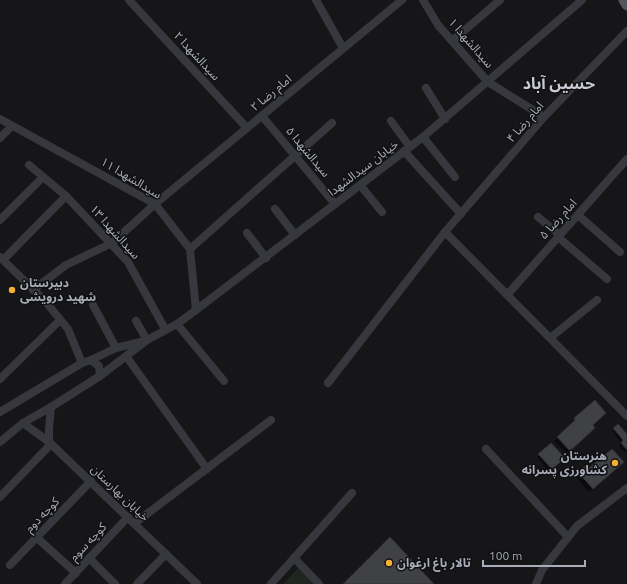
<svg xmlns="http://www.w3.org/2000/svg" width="627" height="584" font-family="Ubuntu,'Noto Sans Arabic',sans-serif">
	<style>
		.green { fill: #1e261f }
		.shadow { fill: #0007 }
		.building { fill: #404145; stroke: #303034 }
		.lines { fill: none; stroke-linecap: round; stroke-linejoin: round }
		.minor { stroke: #37383d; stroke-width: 8 }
		.major { stroke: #53555c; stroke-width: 11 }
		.poi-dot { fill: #f2b134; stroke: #111113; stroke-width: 1.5 }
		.labels { text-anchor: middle; stroke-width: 3; stroke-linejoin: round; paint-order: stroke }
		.street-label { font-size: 12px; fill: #a8adb8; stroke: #111113 }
		.poi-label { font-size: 12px; font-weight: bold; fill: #a8adb8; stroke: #111113; text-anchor: start }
		.district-label { font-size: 16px; font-weight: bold; fill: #c9ccd4; stroke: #111113 }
	</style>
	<rect width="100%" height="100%" fill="#161618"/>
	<!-- green -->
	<path class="green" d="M298 568 313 584H283Z"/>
	<!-- shadow -->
	<g class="shadow">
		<path d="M575 419 591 431 566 453 554 441 573 424 571 422Z"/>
		<path d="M618 426 627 436V451L625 452 619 446 621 443 612 431Z"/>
		<path d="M551 444 563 458 549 471 537 457Z"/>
		<path d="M619 465 589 492 575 476 585 467 588 471Z"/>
	</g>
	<!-- building -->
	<g class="building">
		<path d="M595 400 606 413 593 425 595 428 570 451 557 437 575 420 574 418Z"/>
		<path d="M618 424 627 434V450L621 443 623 440 613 428Z"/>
		<path d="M551 443 565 458 552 469 538 454Z"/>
		<path d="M612 449 624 462 593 489 578 472 585 466 588 469Z"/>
		<path d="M390 537 434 584H343Z"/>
	</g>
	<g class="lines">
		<!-- minor -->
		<g class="minor">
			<path d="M129 0 247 128"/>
			<path d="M316 0 343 48"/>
			<path d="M423 0 438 25 488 82 544 117"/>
			<path d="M452 41 500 0"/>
			<path d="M426 88 445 119"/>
			<path d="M262 116 335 204"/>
			<path d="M0 119 155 204 190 249 196 310"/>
			<path d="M391 121 410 147"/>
			<path d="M423 137 455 177"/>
			<path d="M0 138 12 126"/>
			<path d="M404 151 461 214"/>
			<path d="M29 165 66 196 128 262 165 329"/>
			<path d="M360 185 382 212"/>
			<path d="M275 209 295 235"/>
			<path d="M578 215 620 252"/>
			<path d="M538 217 560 235"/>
			<path d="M0 220 43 177"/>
			<path d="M445 232 627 416"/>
			<path d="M247 233 266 258"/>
			<path d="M558 237 607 279"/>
			<path d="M190 249 332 123"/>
			<path d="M0 257 45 301 68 329 82 363"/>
			<path d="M3 260 66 196"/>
			<path d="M33 290 66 265 112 243 155 204 402 0"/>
			<path d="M507 295 627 159"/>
			<path d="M93 305 116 348"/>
			<path d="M136 321 147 340"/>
			<path d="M177 324 224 381"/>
			<path d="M550 338 597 300"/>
			<path d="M126 356 207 469"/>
			<path d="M91 360 116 348 144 341"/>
			<path d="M100 376 147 340 177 324 196 310 423 137 582 0"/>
			<path d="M0 379 60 320"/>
			<path d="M328 383 445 232 544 117 627 31"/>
			<path d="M0 412 82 363 91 360 99 366 100 376 51 407 23 423 0 442"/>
			<path d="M23 423 49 442 197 584"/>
			<path d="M49 442V429L51 407"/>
			<path d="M486 449 568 537"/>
			<path d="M0 497 51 444"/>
			<path d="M135 523 271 420"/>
			<path d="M36 537 76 573"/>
			<path d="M89 558 115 584"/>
			<path d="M294 558 319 584"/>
			<path d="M10 565 91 481"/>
			<path d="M65 584 128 517"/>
			<path d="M137 584 166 554"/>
			<path d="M271 584 352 493"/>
			<path d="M536 584 542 570 577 526 627 488"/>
		</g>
		<!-- major -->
		<path class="major" d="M624 0 627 5"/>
	</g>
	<!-- markers -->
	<g class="poi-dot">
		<circle cx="12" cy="290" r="4"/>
		<circle cx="615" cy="463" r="4"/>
		<circle cx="389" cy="563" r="4"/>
	</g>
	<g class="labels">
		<!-- street labels -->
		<g class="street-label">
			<text transform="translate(471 43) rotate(49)" y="4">سیدالشهدا ۱</text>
			<text transform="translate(197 56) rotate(47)" y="4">سیدالشهدا ۲</text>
			<text transform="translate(271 93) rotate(-40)" y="4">امام رضا ۲</text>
			<text transform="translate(525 122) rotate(-49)" y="4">امام رضا ۴</text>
			<text transform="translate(308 152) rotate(50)" y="4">سیدالشهدا ۵</text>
			<text transform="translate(363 168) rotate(-37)" y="4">خیابان سیدالشهدا</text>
			<text transform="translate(131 178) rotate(31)" y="4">سیدالشهدا ۱۱</text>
			<text transform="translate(558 219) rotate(-48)" y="4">امام رضا ۵</text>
			<text transform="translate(115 232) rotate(48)" y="4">سیدالشهدا ۱۳</text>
			<text transform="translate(120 493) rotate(44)" y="4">خیابان بهارستان</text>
			<text transform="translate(42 515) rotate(-46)" y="4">کوچه دوم</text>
			<text transform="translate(88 542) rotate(-47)" y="4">کوچه سوم</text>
		</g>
		<!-- poi labels -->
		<g class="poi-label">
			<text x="20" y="287">دبیرستان<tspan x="20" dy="14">شهید درویشی</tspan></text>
			<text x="607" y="460" text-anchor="end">هنرستان<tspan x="607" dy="14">کشاورزی پسرانه</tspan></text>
			<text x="397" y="567">تالار باغ ارغوان</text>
		</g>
		<!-- district labels -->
		<g class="district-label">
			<text x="559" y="89">حسین آباد</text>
		</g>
	</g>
	<!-- scale -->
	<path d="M483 560v6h102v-6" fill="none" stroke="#a8adb8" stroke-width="2"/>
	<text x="489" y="560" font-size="12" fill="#a8adb8" stroke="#111113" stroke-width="3" paint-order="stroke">100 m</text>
</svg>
